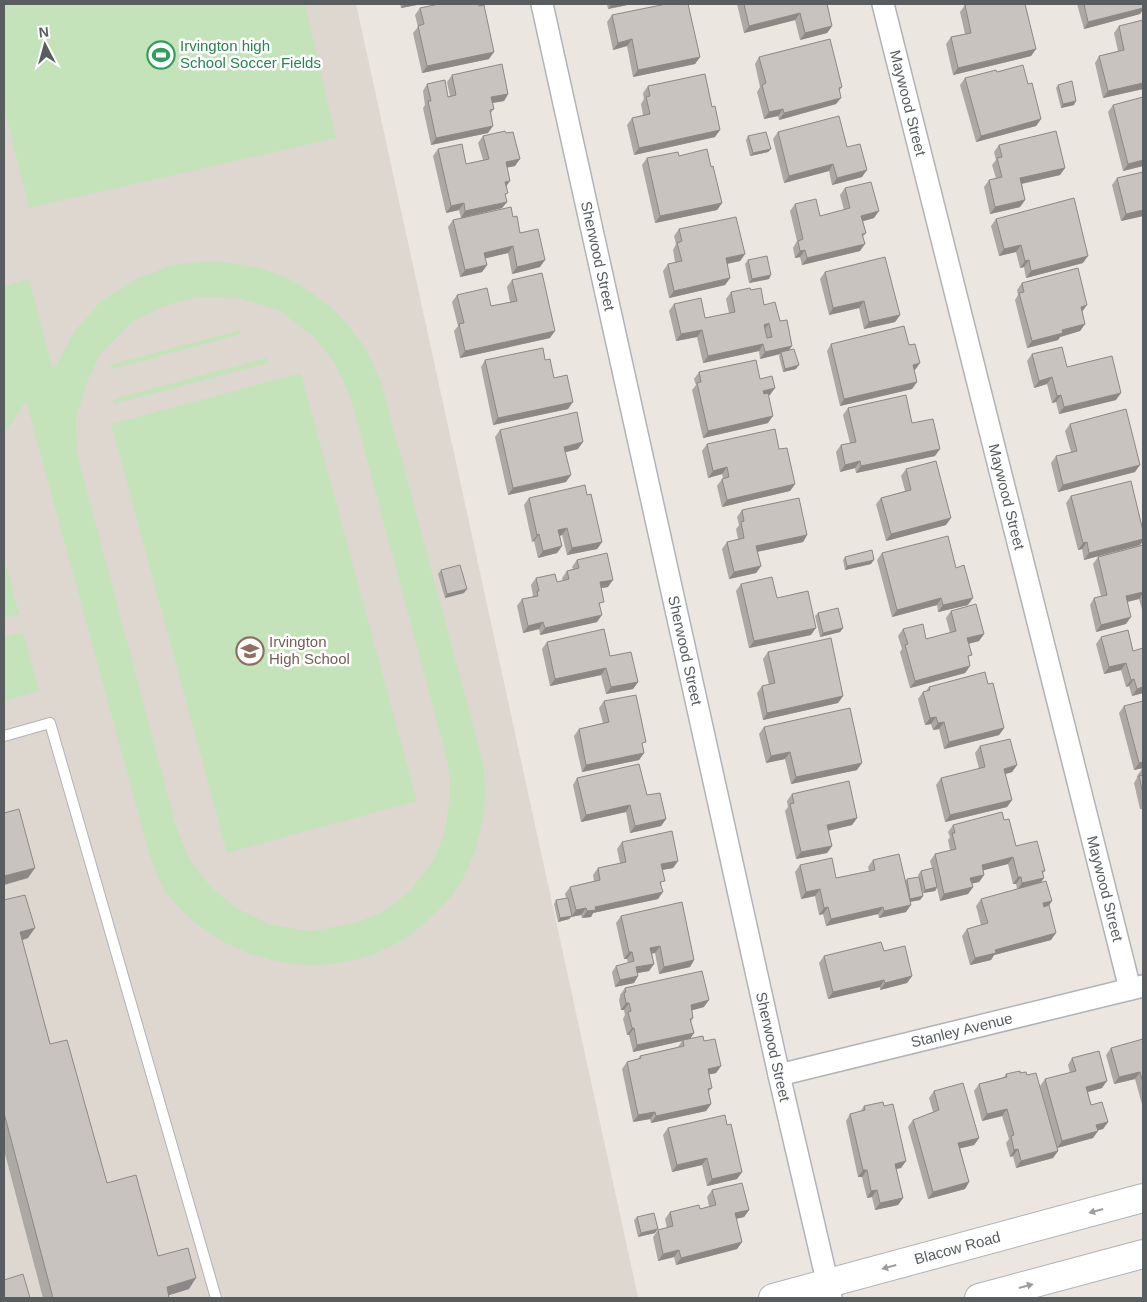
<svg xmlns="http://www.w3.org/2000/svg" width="1147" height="1302" font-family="Helvetica,sans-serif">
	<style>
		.education { fill: #ddd7d0 }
		.green { fill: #c4e3bb; fill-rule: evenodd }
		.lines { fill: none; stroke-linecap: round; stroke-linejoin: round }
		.lane-casing { stroke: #b0b4b7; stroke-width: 12 }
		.street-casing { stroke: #b0b4b7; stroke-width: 24 }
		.secondary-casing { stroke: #afb4b7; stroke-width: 30 }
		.lane { stroke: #fff; stroke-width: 10 }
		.street { stroke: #fff; stroke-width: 21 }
		.secondary { stroke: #fff; stroke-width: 28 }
		.wall { fill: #aca8a3 }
		.shaded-wall { fill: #8c8885 }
		.building { fill: #c8c3be; stroke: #8c8885; fill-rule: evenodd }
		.oneway { fill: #9b9ea0 }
		.labels { text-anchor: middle; stroke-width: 5; stroke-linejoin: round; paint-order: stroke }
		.leisure-label { font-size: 15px; fill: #27864d; stroke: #fff; text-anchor: start }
		.street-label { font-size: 15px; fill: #585d60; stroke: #fff }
		.education-label { font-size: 15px; fill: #785e54; stroke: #fff; text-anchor: start }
	</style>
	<rect width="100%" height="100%" fill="#ebe6df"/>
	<!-- education -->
	<path class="education" d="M4 4H356L638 1297 4 1298Z"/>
	<!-- green -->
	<g class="green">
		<path d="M4 4H305L336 138 29 208 4 107Z"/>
		<path d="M207 261C219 262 232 262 245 265 294 273 341 308 367 351 372 360 376 372 381 382L484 766C484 780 486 795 484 808 482 832 474 859 462 880 452 897 439 911 425 923 347 992 227 972 166 892 159 882 155 868 150 857L26 401 4 434V286L29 279 53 370 77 328 102 300 138 278 172 265ZM198 297 240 298 280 311 314 337 335 363 350 396 448 764 450 793 445 831 434 859 410 891 381 913 351 924 311 931 272 925 236 908 210 886 189 859 176 826 77 453 76 420 86 385 99 356 132 322 164 306Z"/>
		<path d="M240 330 241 334 112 369 110 365Z"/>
		<path d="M267 358 268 363 114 404 113 399Z"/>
		<path d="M301 373 417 801 227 853 111 424Z"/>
		<path d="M4 557 19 614 4 618Z"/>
		<path d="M23 632 39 691 4 701V637Z"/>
	</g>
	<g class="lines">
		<!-- lane casing -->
		<g class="lane-casing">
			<path id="lane" d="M4 736 50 723 216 1298"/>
		</g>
		<!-- street casing -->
		<g class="street-casing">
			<g id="street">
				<path id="s1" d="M542 4 779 1075 831 1298"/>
				<path id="s2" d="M883 4 1130 989"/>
				<path id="s3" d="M779 1075 1143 986"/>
			</g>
		</g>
		<!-- secondary casing -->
		<g class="secondary-casing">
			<g id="secondary">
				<path id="s4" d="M773 1298 1143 1198"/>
				<path d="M979 1298 1143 1254"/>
			</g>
		</g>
		<!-- lane -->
		<use href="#lane" class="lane"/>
		<!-- street -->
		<use href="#street" class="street"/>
		<!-- secondary -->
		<use href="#secondary" class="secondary"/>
	</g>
	<!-- wall -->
	<g class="wall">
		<path d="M400 4H422L401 8Z"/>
		<path d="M607 4H632L608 9Z"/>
		<path d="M737 4H827L832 26 827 33 800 40 795 20 744 33Z"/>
		<path d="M1077 4H1143L1140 14 1084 29Z"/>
		<path d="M965 5 1036 49 1031 56 953 75 946 44 951 37 965 34 960 12Z"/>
		<path d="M420 8 489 59 422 73 413 33 418 27 415 15Z"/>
		<path d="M612 15 700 57 695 64 633 77 627 46 613 50 607 22Z"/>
		<path d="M1143 20V89L1103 98 1095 63 1099 56 1118 51 1114 33 1119 26Z"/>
		<path d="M759 57 842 87 839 91 836 104 779 120 778 116 764 119 757 92 760 87 755 64Z"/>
		<path d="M997 72 1028 84 1041 119 1036 126 976 142 960 85 965 78Z"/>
		<path d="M452 75 508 94 504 101 492 103 494 109 490 114 488 133 431 145 423 108 425 105 423 91 427 84 448 97 450 96 447 82Z"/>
		<path d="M1058 85 1074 105 1061 108 1056 88Z"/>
		<path d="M648 86 715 137 634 155 627 125 632 118 643 115 641 104 644 99 643 93Z"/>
		<path d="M1113 105 1143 166 1123 171 1108 112Z"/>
		<path d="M778 132 862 177 832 185 829 171 784 183 773 139Z"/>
		<path d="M483 136 515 166 507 167 506 197 507 202 502 208 461 218 459 210 446 213 433 156 438 149 466 164 483 160 478 143Z"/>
		<path d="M748 136 771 149 768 152 750 156 746 140Z"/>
		<path d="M999 145 1065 168 1060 175 1022 184 1025 200 1020 207 990 214 984 187 989 180 996 178 992 165 996 160 994 152Z"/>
		<path d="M679 156 711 167 722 203 717 210 655 223 642 165 647 158Z"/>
		<path d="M1117 178 1143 216 1121 221 1112 185Z"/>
		<path d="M845 188 874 218 863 221 866 233 863 237 860 251 802 265 800 257 795 258 793 248 797 241 790 211 795 204 820 216 844 210 840 195Z"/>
		<path d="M513 217 520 233 540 267 512 274 508 253 485 258 487 265 482 272 460 277 448 227 453 220Z"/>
		<path d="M996 219 1083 263 1026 278 1024 267 1020 268 1016 252 999 256 991 226Z"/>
		<path d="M679 229 745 254 740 261 727 264 730 278 725 285 669 298 663 271 668 264 675 262 673 250 676 244 674 236Z"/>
		<path d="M748 260 769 279 749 283 745 264Z"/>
		<path d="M825 272 900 315 895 322 864 329 859 308 829 315 820 279Z"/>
		<path d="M512 280 550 338 460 358 454 331 458 326 452 302 457 295 491 306 510 302 507 287Z"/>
		<path d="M1022 283 1082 312 1085 324 1080 331 1060 337 1058 340 1027 348 1015 300 1018 295 1017 290Z"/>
		<path d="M751 290 780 321 796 369 783 372 779 356 780 354 760 359 759 351 703 363 697 337 676 341 669 311 674 304 705 318 729 313 726 299 731 292Z"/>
		<path d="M831 344 915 370 914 371 917 382 912 389 840 406 827 351Z"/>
		<path d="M1032 354 1067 367 1116 400 1059 414 1056 402 1052 403 1047 384 1034 388 1027 361Z"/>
		<path d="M485 360 554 378 568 409 493 425 481 367Z"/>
		<path d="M699 372 760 379 770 395H768V423L703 438 692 390 696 385 694 379Z"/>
		<path d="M848 408 912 423 935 456 856 473 855 468 840 472 836 452 841 445 850 443 843 415Z"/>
		<path d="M1070 424 1135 472 1058 492 1051 463 1056 456 1071 452 1065 431Z"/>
		<path d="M500 430 578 449 565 452 566 482 508 495 495 437Z"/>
		<path d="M707 444 779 449 795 484 790 491 722 507 717 486 722 479 723 478 722 474 708 478 702 451Z"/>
		<path d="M906 469 946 525 886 541 876 504 881 498 905 491 901 476Z"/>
		<path d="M587 495 602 542 597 549 567 555 562 535 560 536 562 546 557 553 538 558 534 541 532 542 524 505 529 498Z"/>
		<path d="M1071 496 1143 531V541L1140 545 1084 560 1082 549 1078 550 1066 503Z"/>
		<path d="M742 510 807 535 803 542 757 552 761 566 756 573 729 579 722 549 727 542 738 539 736 529 739 525 737 517Z"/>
		<path d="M1143 545V613L1139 599 1128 602 1126 624 1096 632 1090 605 1094 598 1101 596 1093 564 1098 557Z"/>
		<path d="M882 553 956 568 968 605 938 612 937 605 892 617 877 560Z"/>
		<path d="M845 557 871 564 845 570 843 560Z"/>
		<path d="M577 560 608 587 601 588 600 607 597 622 540 635 539 629 523 633 517 606 522 599 532 597 533 595 531 585 536 578 557 582 563 581 562 578 567 571 573 569 572 567Z"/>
		<path d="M441 570 464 593 445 598 438 574Z"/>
		<path d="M741 584 777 598 811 635 749 648 736 591Z"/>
		<path d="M951 611 984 634 979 641 969 644V659L970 666 965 673 910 688 900 652 902 649 898 636 903 629 926 639 950 633 946 618Z"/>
		<path d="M818 613 843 628 840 632 820 637 815 616Z"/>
		<path d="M1128 630 1143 693 1132 696 1129 686 1126 687 1121 670 1104 674 1096 644 1101 637Z"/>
		<path d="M547 642 638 682 633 689 606 694 601 675 550 686 542 649Z"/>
		<path d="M768 652 843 696 838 703 763 720 757 693 762 686 769 685 763 659Z"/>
		<path d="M988 684 1004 728 999 735 944 749 939 729 933 730 931 724 925 725 918 699 923 692 926 691 929 687Z"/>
		<path d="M604 701 643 747 644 753 639 760 582 772 574 736 579 729 603 723 599 708Z"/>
		<path d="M1143 701V768L1134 770 1119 713 1124 706Z"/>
		<path d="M764 727 857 770 791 784 785 759 766 763 759 734Z"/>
		<path d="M980 746 1017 765 1012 772 1005 774 1012 800 1007 807 945 822 936 785 941 778 979 769 975 753Z"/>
		<path d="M1142 769H1143V809H1140L1134 783 1137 778V776Z"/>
		<path d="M577 778 647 795 666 819 661 826 630 833 626 812 581 822 573 785Z"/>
		<path d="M792 794 857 818 852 825 828 831 832 846 827 853 796 859 785 811 788 807 787 801Z"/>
		<path d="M1004 820 1016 846 1045 871 1042 874 1044 878 1040 883 1052 901 1049 905 1051 940 994 955 991 960 970 965 962 936 967 929 981 925 976 906 981 899 1017 889 1016 884H1013L1008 864 983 870 984 875 979 882 972 883 973 887 968 894 940 901 937 888 935 891 923 893 920 884 923 896 920 900 910 902 906 912 879 918 878 914 826 926 823 914 819 915 815 896 801 899 795 872 800 865 836 878 869 871 868 867 873 860 905 881 907 879 919 877 918 875 921 871 932 868 930 861 935 854 950 850 948 840 950 837 948 832 953 825Z"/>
		<path d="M622 842 678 861 673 868 662 870 661 885 658 899 593 913 591 917 582 918 581 915 571 917 569 919 558 922 554 904 556 900 566 898 565 894 570 887 594 881 593 875 598 868 620 863 617 849Z"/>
		<path d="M4 900 28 938 22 940 50 1044 107 1183 158 1256 189 1289 169 1295V1298H43L4 1150Z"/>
		<path d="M621 916 694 960 690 967 659 974 655 953H652L654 964 649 971 638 973V976L634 983 615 987 612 972 616 966 628 963 627 959H624L616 923Z"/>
		<path d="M884 951 912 976 907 983 880 990V987L828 999 819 963 824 956Z"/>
		<path d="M625 988 704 1007 692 1010 693 1018 691 1022 694 1033 690 1039 704 1041 721 1066 716 1073 709 1074 712 1088 708 1093 711 1104 706 1111 651 1123 650 1119 633 1122 622 1069 627 1062 638 1059 640 1056 678 1047 682 1041 633 1052 629 1035H627L623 1019 625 1015 624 1010H621L619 1000 620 997V995Z"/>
		<path d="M1143 1039V1108L1135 1079 1114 1084 1106 1055 1111 1048Z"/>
		<path d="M1072 1058 1102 1088 1088 1092 1091 1105 1108 1122 1103 1129 1098 1130 1093 1138 1057 1148 1040 1086 1045 1079 1070 1073 1068 1065Z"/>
		<path d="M1020 1073 1027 1075 1058 1151 1053 1158 1016 1168 1013 1156 1010 1157 1006 1143 1009 1139 1002 1116 982 1121 974 1091 979 1084 1004 1077 1006 1074Z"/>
		<path d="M934 1091 979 1138 974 1145 960 1148 969 1182 965 1189 928 1199 908 1127 913 1120 933 1112 929 1098Z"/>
		<path d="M864 1106 906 1161 901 1168 896 1169 903 1198 898 1205 875 1210 872 1197 867 1198 862 1177H858L846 1121 850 1114 860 1112Z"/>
		<path d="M727 1125 742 1172 737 1179 707 1186 702 1165 672 1172 663 1135 668 1128Z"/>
		<path d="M712 1190 749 1210 744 1217 736 1219 742 1242 737 1249 676 1265 674 1257 658 1261 653 1237 658 1230 667 1228 665 1219 670 1212 700 1209 709 1206 707 1197Z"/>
		<path d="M637 1217 655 1233 638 1237 634 1220Z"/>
	</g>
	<!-- shaded-wall -->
	<g class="shaded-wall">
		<path d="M404 4H422L401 8Z"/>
		<path d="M612 4H632L608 9Z"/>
		<path d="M1143 8V10L1140 14 1084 29 1088 22Z"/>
		<path d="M800 13 795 20 744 33 749 26Z"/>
		<path d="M832 26 827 33 800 40 805 33Z"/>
		<path d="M632 39 627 46 613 50 618 43Z"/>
		<path d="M1036 49 1031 56 953 75 958 68Z"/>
		<path d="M494 52 489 59 422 73 427 66Z"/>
		<path d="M700 57 695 64 633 77 638 70Z"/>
		<path d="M1143 83V89L1103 98 1108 91Z"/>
		<path d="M508 94 504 101 486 104 491 97Z"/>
		<path d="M841 98 836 104 779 120 784 113Z"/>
		<path d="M1076 101 1074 105 1061 108 1063 104Z"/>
		<path d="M783 109 778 116 764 119 769 112Z"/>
		<path d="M1041 119 1036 126 976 142 981 136Z"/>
		<path d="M493 126 488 133 431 145 436 138Z"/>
		<path d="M720 130 715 137 634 155 639 148Z"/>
		<path d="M771 149 768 152 750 156 753 153Z"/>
		<path d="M520 159 515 166 501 169 506 162Z"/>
		<path d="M1143 160V166L1123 171 1128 164Z"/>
		<path d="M833 164 829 171 784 183 789 176Z"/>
		<path d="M1065 168 1060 175 1015 185 1020 178Z"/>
		<path d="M867 170 862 177 832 185 837 178Z"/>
		<path d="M510 181 505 188V182Z"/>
		<path d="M1025 200 1020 207 990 214 995 207Z"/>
		<path d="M507 202 502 208 461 218 465 211Z"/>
		<path d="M464 203 459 210 446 213 451 206Z"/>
		<path d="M722 203 717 210 655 223 660 216Z"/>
		<path d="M1143 210V216L1121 221 1126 214Z"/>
		<path d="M879 211 874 218 857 223 861 216Z"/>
		<path d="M865 244 860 251 802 265 807 258Z"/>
		<path d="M1021 245 1016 252 999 256 1004 249Z"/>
		<path d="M513 246 508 253 479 260 484 253Z"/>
		<path d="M805 250 800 257 795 258 800 251Z"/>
		<path d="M745 254 740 261 721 265 726 258Z"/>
		<path d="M1088 256 1083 263 1026 278 1031 271Z"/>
		<path d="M545 260 540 267 512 274 517 267Z"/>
		<path d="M1029 260 1024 267 1020 268 1025 261Z"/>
		<path d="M487 265 482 272 460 277 465 270Z"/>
		<path d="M771 275 769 279 749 283 752 279Z"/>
		<path d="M730 278 725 285 669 298 674 291Z"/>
		<path d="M864 301 859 308 829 315 833 308Z"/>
		<path d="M1087 305 1082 312 1081 307Z"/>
		<path d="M900 315 895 322 864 329 869 322Z"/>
		<path d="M769 323 764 330V325Z"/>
		<path d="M1085 324 1080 331 1060 337 1058 340 1027 348 1032 341 1062 330Z"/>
		<path d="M702 330 697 337 676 341 681 334Z"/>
		<path d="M555 331 550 338 460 358 465 351Z"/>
		<path d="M763 344 759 351 703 363 708 356Z"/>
		<path d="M792 346 787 353 781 352 780 354 760 359 765 352Z"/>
		<path d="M920 363 915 370 908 372 913 365Z"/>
		<path d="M799 365 796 369 783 372 785 369Z"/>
		<path d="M1052 377 1047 384 1034 388 1039 381Z"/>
		<path d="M917 382 912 389 840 406 844 399Z"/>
		<path d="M775 388 770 395 758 398 763 391Z"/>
		<path d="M1121 393 1116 400 1059 414 1064 407Z"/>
		<path d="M1061 395 1056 402 1052 403 1057 396Z"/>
		<path d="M573 402 568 409 493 425 498 418Z"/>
		<path d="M773 416 768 423 703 438 708 431Z"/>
		<path d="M583 442 578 449 559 454 564 447Z"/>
		<path d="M940 449 935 456 856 473 861 466Z"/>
		<path d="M860 461 855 468 840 472 845 465Z"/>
		<path d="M1140 465 1135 472 1058 492 1063 485Z"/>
		<path d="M727 467 722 474 708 478 713 471Z"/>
		<path d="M571 475 566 482 508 495 513 488Z"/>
		<path d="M795 484 790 491 722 507 727 500Z"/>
		<path d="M951 518 946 525 886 541 891 534Z"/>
		<path d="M567 528 562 535 553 537 558 530Z"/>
		<path d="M539 534 534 541 532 542 537 535Z"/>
		<path d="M807 535 803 542 751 553 756 546Z"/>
		<path d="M1143 539V541L1140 545 1084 560 1089 553Z"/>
		<path d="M602 542 597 549 567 555 572 548Z"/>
		<path d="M1087 542 1082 549 1078 550 1083 543Z"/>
		<path d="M562 546 557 553 538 558 543 551Z"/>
		<path d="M874 560 871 564 845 570 847 566Z"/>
		<path d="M761 566 756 573 729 579 734 572Z"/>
		<path d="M613 580 608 587 595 589 600 582Z"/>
		<path d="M467 589 464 593 445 598 447 594Z"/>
		<path d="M1143 592V593L1139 599 1121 603 1126 596Z"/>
		<path d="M941 598 937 605 892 617 897 610Z"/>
		<path d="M973 598 968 605 938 612 943 605Z"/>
		<path d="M602 615 597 622 540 635 545 628Z"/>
		<path d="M1131 617 1126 624 1096 632 1101 625Z"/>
		<path d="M543 622 539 629 523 633 528 626Z"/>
		<path d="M816 628 811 635 749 648 754 641Z"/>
		<path d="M843 628 840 632 820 637 823 633Z"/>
		<path d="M984 634 979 641 962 645 967 638Z"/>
		<path d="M1126 663 1121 670 1104 674 1109 667Z"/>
		<path d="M970 666 965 673 910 688 915 681Z"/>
		<path d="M606 668 601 675 550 686 555 679Z"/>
		<path d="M1134 679 1129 686 1126 687 1131 680Z"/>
		<path d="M638 682 633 689 606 694 611 687Z"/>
		<path d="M1143 687V693L1132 696 1137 689Z"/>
		<path d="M843 696 838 703 763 720 767 713Z"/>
		<path d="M936 717 931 724 925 725 930 718Z"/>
		<path d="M944 722 939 729 933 730 938 723Z"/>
		<path d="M1004 728 999 735 944 749 949 742Z"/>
		<path d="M790 752 785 759 766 763 771 756Z"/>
		<path d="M644 753 639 760 582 772 586 765Z"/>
		<path d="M1143 762V768L1134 770 1139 763Z"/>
		<path d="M862 763 857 770 791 784 796 777Z"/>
		<path d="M1017 765 1012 772 999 776 1004 769Z"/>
		<path d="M1012 800 1007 807 945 822 950 815Z"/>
		<path d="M630 805 626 812 581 822 586 815Z"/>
		<path d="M857 818 852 825 822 832 827 825Z"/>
		<path d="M666 819 661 826 630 833 635 826Z"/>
		<path d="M832 846 827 853 796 859 801 852Z"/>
		<path d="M1013 857 1008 864 977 872 982 865Z"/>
		<path d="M678 861 673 868 656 871 661 864Z"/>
		<path d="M35 868 28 878 4 885V876Z"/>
		<path d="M984 875 979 882 966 885 970 878Z"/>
		<path d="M1018 877H1021L1016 884H1013Z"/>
		<path d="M1044 878 1039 885 1017 890 1022 883Z"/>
		<path d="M937 887 935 891 923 893 925 890Z"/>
		<path d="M973 887 968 894 940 901 944 894Z"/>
		<path d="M820 889 815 896 801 899 806 892Z"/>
		<path d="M663 892 658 899 593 913 591 917 582 918 587 911 595 907Z"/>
		<path d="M923 896 920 900 908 902 910 899Z"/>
		<path d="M1052 901 1047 908 1038 910 1043 903Z"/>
		<path d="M911 905 906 912 879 918 884 911Z"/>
		<path d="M828 907 823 914 819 915 824 908Z"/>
		<path d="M883 907 878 914 826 926 831 919Z"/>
		<path d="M586 908 581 915 571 917 569 919 558 922 560 918 572 916 576 910Z"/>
		<path d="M35 928 28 938 13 943 20 932Z"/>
		<path d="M1056 933 1051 940 994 955 991 960 970 965 975 958 995 950Z"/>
		<path d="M660 946 655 953 646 955 650 948Z"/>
		<path d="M629 952H632L627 959H624Z"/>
		<path d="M694 960 690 967 659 974 664 967Z"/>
		<path d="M654 964 649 971 632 974 636 967Z"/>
		<path d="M638 976 634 983 615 987 620 980Z"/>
		<path d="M912 976 907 983 880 990 885 983Z"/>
		<path d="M884 980 880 987 828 999 833 992Z"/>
		<path d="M709 1000 704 1007 686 1012 691 1005Z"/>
		<path d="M626 1003H629L624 1010H621Z"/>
		<path d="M632 1028H634L629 1035H627Z"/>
		<path d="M694 1033 689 1040H683L682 1041 633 1052 637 1045Z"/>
		<path d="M721 1066 716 1073 703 1076 708 1069Z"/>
		<path d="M1140 1072 1135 1079 1114 1084 1119 1077Z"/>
		<path d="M1107 1081 1102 1088 1081 1094 1086 1087Z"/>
		<path d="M711 1104 706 1111 651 1123 656 1116Z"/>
		<path d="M1007 1109 1002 1116 982 1121 987 1114Z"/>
		<path d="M655 1112 650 1119 633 1122 638 1115Z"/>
		<path d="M1108 1122 1103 1129 1092 1132 1096 1125Z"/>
		<path d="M1098 1131 1093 1138 1057 1148 1062 1141Z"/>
		<path d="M979 1138 974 1145 954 1150 958 1143Z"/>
		<path d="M1018 1149 1013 1156 1010 1157 1014 1150Z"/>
		<path d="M1058 1151 1053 1158 1016 1168 1021 1161Z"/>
		<path d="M707 1158 702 1165 672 1172 677 1165Z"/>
		<path d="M906 1161 901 1168 890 1170 895 1164Z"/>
		<path d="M863 1170H867L862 1177H858Z"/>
		<path d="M742 1172 737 1179 707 1186 712 1179Z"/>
		<path d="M969 1182 965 1189 928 1199 933 1192Z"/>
		<path d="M877 1190 872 1197 867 1198 871 1191Z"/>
		<path d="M903 1198 898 1205 875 1210 880 1203Z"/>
		<path d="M749 1210 744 1217 730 1220 735 1213Z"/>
		<path d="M658 1229 655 1233 638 1237 641 1233Z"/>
		<path d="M742 1242 737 1249 676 1265 681 1258Z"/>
		<path d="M679 1250 674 1257 658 1261 663 1254Z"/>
		<path d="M196 1278 189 1289 160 1298 167 1287Z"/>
	</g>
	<!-- building -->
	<g class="building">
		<path d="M439 4H479V6L484 5 494 52 427 66 418 26 424 24 420 8Z"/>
		<path d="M666 4H688L700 57 638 70 632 39 618 43 612 15Z"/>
		<path d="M744 4H827L832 26 805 33 800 13 749 26Z"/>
		<path d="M971 4H1025L1036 49 958 68 951 37 971 33 965 5Z"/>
		<path d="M1084 4H1143V8L1088 22Z"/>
		<path d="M1143 20V83L1108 91 1099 56 1124 50 1119 26Z"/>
		<path d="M830 39 842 87 839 88 841 98 784 113 783 109 769 112 762 85 766 83 759 57Z"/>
		<path d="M502 64 508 94 491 97 494 109 490 110 493 126 436 138 428 101H431L427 84 445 80 448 97 456 95 452 75Z"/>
		<path d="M1023 65 1028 84 1032 83 1041 119 981 136 965 78 996 70 997 72Z"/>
		<path d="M705 74 712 107 715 106 720 130 639 148 632 118 650 114 646 97 650 96 648 86Z"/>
		<path d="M1072 81 1076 101 1063 104 1058 85Z"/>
		<path d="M1143 97V160L1128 164 1113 105Z"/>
		<path d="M839 116 847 147 860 144 867 170 837 178 833 164 789 176 778 132Z"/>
		<path d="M505 131 506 133 513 132 520 159 506 162 510 181 505 182 508 193 505 194 507 202 465 211 464 203 451 206 438 149 462 144 466 164 489 159 483 136Z"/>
		<path d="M1056 131 1065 168 1020 178 1025 200 995 207 989 180 1002 177 997 158 1002 157 999 145Z"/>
		<path d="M766 132 771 149 753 153 748 136Z"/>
		<path d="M707 149 711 167 713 166 722 203 660 216 647 158 678 152 679 156Z"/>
		<path d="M1143 172V210L1126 214 1117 178Z"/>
		<path d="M871 182 879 211 861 216 866 233 862 234 865 244 807 258 805 250 800 251 798 241 803 239 795 204 816 199 820 216 850 208 845 188Z"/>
		<path d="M1074 198 1088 256 1031 271 1029 260 1025 261 1021 245 1004 249 996 219Z"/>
		<path d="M511 207 513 217 517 216 520 233 538 229 545 260 517 267 513 246 484 253 487 265 465 270 453 220Z"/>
		<path d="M736 217 745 254 726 258 730 278 674 291 668 264 682 261 677 243 682 241 679 229Z"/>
		<path d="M767 256 771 275 752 279 748 260Z"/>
		<path d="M885 257 900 315 869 322 864 301 833 308 825 272Z"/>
		<path d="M1078 268 1087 305 1081 307 1085 324 1062 330 1063 333 1032 341 1019 293 1024 292 1022 283Z"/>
		<path d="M542 273 555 331 465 351 459 324 464 323 457 295 487 288 491 306 517 301 512 280Z"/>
		<path d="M750 288 751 290 761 288 764 305 775 302 780 321 787 320 792 346 765 352 763 344 708 356 702 330 681 334 674 304 701 298 705 318 735 312 731 292ZM769 323 772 337 767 338 764 325Z"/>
		<path d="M904 326 909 345 915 344 920 363 913 365 917 382 844 399 831 344Z"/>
		<path d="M1062 347 1067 367 1112 356 1121 393 1064 407 1061 395 1057 396 1052 377 1039 381 1032 354Z"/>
		<path d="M543 348 545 360 550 359 554 378 567 375 573 402 498 418 485 360Z"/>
		<path d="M794 349 799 365 785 369 781 352Z"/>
		<path d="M756 360 760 379 772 376 775 388 763 391 764 394 768 393 773 416 708 431 697 383 701 382 699 372Z"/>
		<path d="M906 395 912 423 933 419 940 449 861 466 860 461 845 465 841 445 856 442 848 408Z"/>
		<path d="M1126 409 1140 465 1063 485 1056 456 1077 451 1070 424Z"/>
		<path d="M577 412 583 442 564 447 571 475 513 488 500 430Z"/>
		<path d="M775 429 779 449 787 448 795 484 727 500 722 479 729 477 727 467 713 471 707 444Z"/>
		<path d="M936 461 951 518 891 534 881 498 911 490 906 469Z"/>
		<path d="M1131 481 1143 531V539L1089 553 1087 542 1083 543 1071 496Z"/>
		<path d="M585 485 587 495 591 494 602 542 572 548 567 528 558 530 562 546 543 551 539 534 537 535 529 498Z"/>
		<path d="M799 498 807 535 756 546 761 566 734 572 727 542 744 538 741 522 744 521 742 510Z"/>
		<path d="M948 536 956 568 964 565 973 598 943 605 941 598 897 610 882 553Z"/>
		<path d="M1143 545V592L1126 596 1131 617 1101 625 1094 598 1107 595 1098 557Z"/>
		<path d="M872 550 874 560 847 566 845 557Z"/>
		<path d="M607 553 613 580 600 582 604 602 599 603 602 615 545 628 543 622 528 626 522 599 538 596 537 591H539L536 578 555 574 557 582 569 579 567 571 579 568 577 560Z"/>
		<path d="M460 565 467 589 447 594 441 570Z"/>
		<path d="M772 577 777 598 808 591 816 628 754 641 741 584Z"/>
		<path d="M976 604 984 634 967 638 972 655 968 656 970 666 915 681 905 645 908 644 903 629 923 624 926 639 956 631 951 611Z"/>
		<path d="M838 608 843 628 823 633 818 613Z"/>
		<path d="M604 629 610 656 631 652 638 682 611 687 606 668 555 679 547 642Z"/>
		<path d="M1128 630 1133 651 1143 648V687L1137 689 1134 679 1131 680 1126 663 1109 667 1101 637Z"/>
		<path d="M831 638 843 696 767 713 762 686 775 683 768 652Z"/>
		<path d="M985 672 988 684 993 683 1004 728 949 742 944 722 938 723 936 717 930 718 923 692 930 690 929 687Z"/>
		<path d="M636 695 646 742 642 743 644 753 586 765 579 729 609 722 604 701Z"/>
		<path d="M1143 701V762L1139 763 1124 706Z"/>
		<path d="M850 708 862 763 796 777 790 752 771 756 764 727Z"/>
		<path d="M1010 739 1017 765 1004 769 1012 800 950 815 941 778 985 767 980 746Z"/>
		<path d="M639 764 647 795 660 793 666 819 635 826 630 805 586 815 577 778Z"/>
		<path d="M1142 769H1143V794L1139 776 1143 775Z"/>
		<path d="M849 781 857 818 827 825 832 846 801 852 790 804 794 803 792 794Z"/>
		<path d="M19 809 35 868 4 876V813Z"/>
		<path d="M1002 812 1004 820 1009 819 1016 846 1037 841 1045 871H1042L1044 878 1022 883 1021 877H1018L1013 857 982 865 984 875 970 878 973 887 944 894 935 854 956 849 952 833H955L953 825Z"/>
		<path d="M672 831 678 861 661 864 665 881 660 882 663 892 595 907 596 910 587 911 586 908 576 910 570 887 600 880 598 868 626 862 622 842Z"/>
		<path d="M899 854 911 905 884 911 883 907 831 919 828 907 824 908 820 889 806 892 800 865 832 858 836 878 875 870 873 860Z"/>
		<path d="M933 868 937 887 925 890 921 871Z"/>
		<path d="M919 877 923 896 910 899 907 879Z"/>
		<path d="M1046 881 1052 901 1043 903 1044 907 1049 905 1056 933 995 950 996 953 975 958 967 929 988 923 981 899Z"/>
		<path d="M25 895 35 928 20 932 50 1044 67 1040 107 1183 136 1175 158 1256 188 1248 196 1278 167 1287 169 1298H52H53L4 1113V900Z"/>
		<path d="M568 898 572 916 560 918 556 900Z"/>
		<path d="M682 902 694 960 664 967 660 946 650 948 654 964 636 967 638 976 620 980 616 966 634 961 632 952H629L621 916Z"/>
		<path d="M881 942 884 951 905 946 912 976 885 983 884 980 833 992 824 956Z"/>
		<path d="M702 971 709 1000 691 1005 693 1018 690 1019 694 1033 637 1045 634 1028H632L628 1012 631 1011 629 1003H626L624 993 626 992 625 988Z"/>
		<path d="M703 1036 704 1041 715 1039 721 1066 708 1069 712 1088 708 1089 711 1104 656 1116 655 1112 638 1115 627 1062 641 1058 640 1056 684 1046 683 1040Z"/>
		<path d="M1143 1039V1083L1140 1072 1119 1077 1111 1048Z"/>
		<path d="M1099 1051 1107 1081 1086 1087 1091 1105 1102 1102 1108 1122 1096 1125 1098 1131 1062 1141 1045 1079 1076 1071 1072 1058Z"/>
		<path d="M1020 1071V1073L1026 1072 1027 1075 1036 1073 1058 1151 1021 1161 1018 1149 1014 1150 1011 1136 1014 1135 1007 1109 987 1114 979 1084 1007 1077 1006 1074Z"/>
		<path d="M963 1083 979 1138 958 1143 969 1182 933 1192 913 1120 939 1110 934 1091Z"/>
		<path d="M883 1102 884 1106 893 1104 906 1161 895 1164 903 1198 880 1203 877 1190 871 1191 867 1170H863L850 1114 865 1110 864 1106Z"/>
		<path d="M725 1115 727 1125 731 1124 742 1172 712 1179 707 1158 677 1165 668 1128Z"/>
		<path d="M742 1183 749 1210 735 1213 742 1242 681 1258 679 1250 663 1254 658 1230 673 1226 670 1212 699 1205 700 1209 716 1205 712 1190Z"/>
		<path d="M654 1213 658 1229 641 1233 637 1217Z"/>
		<path d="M23 1274 30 1298H4V1280Z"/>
	</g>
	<!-- one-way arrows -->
	<defs><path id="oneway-solid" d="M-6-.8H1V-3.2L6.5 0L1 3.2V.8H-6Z" transform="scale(1.25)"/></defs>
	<g class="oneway">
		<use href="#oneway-solid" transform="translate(1096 1211) rotate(165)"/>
		<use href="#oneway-solid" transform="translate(889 1267) rotate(165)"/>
		<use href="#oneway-solid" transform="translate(1026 1286) rotate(-15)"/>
	</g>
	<!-- icons -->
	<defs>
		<g id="stadium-ring" transform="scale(1.4375)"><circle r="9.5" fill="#fff" stroke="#2e9e5b" stroke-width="1.5"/><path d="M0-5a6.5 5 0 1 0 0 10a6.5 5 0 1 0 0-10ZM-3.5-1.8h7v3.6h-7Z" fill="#2e9e5b"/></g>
		<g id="school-ring" transform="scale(1.4375)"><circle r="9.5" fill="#fff" stroke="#8d6e63" stroke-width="1.5"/><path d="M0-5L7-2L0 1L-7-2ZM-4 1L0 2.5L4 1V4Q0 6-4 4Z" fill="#8d6e63"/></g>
	</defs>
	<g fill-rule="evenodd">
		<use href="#stadium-ring" x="161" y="55"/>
		<use href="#school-ring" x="250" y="651"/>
	</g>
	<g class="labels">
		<!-- leisure labels -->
		<g class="leisure-label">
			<text x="180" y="51">Irvington high<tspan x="180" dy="17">School Soccer Fields</tspan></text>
		</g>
		<!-- street labels -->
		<g class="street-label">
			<text dy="5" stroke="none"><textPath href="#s2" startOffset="102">Maywood Street</textPath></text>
			<text dy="5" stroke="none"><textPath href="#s1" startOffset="258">Sherwood Street</textPath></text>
			<text dy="5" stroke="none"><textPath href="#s2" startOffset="508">Maywood Street</textPath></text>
			<text dy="5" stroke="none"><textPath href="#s1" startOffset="662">Sherwood Street</textPath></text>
			<text dy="5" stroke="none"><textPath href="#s2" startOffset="912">Maywood Street</textPath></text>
			<text dy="5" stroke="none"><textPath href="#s3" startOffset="188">Stanley Avenue</textPath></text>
			<text dy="5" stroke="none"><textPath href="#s1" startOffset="1068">Sherwood Street</textPath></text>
			<text dy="5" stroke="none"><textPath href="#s4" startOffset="191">Blacow Road</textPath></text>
		</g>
		<!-- education labels -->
		<g class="education-label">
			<text x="269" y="647">Irvington<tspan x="269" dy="17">High School</tspan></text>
		</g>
	</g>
	<!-- border -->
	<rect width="1147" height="1302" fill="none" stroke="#585d60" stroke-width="10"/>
	<!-- north arrow -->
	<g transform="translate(45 45) rotate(354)" stroke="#ffffff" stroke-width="4" paint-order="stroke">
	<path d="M0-4L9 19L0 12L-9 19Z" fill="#585d60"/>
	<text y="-8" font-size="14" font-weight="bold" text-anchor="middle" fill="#585d60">N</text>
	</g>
</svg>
